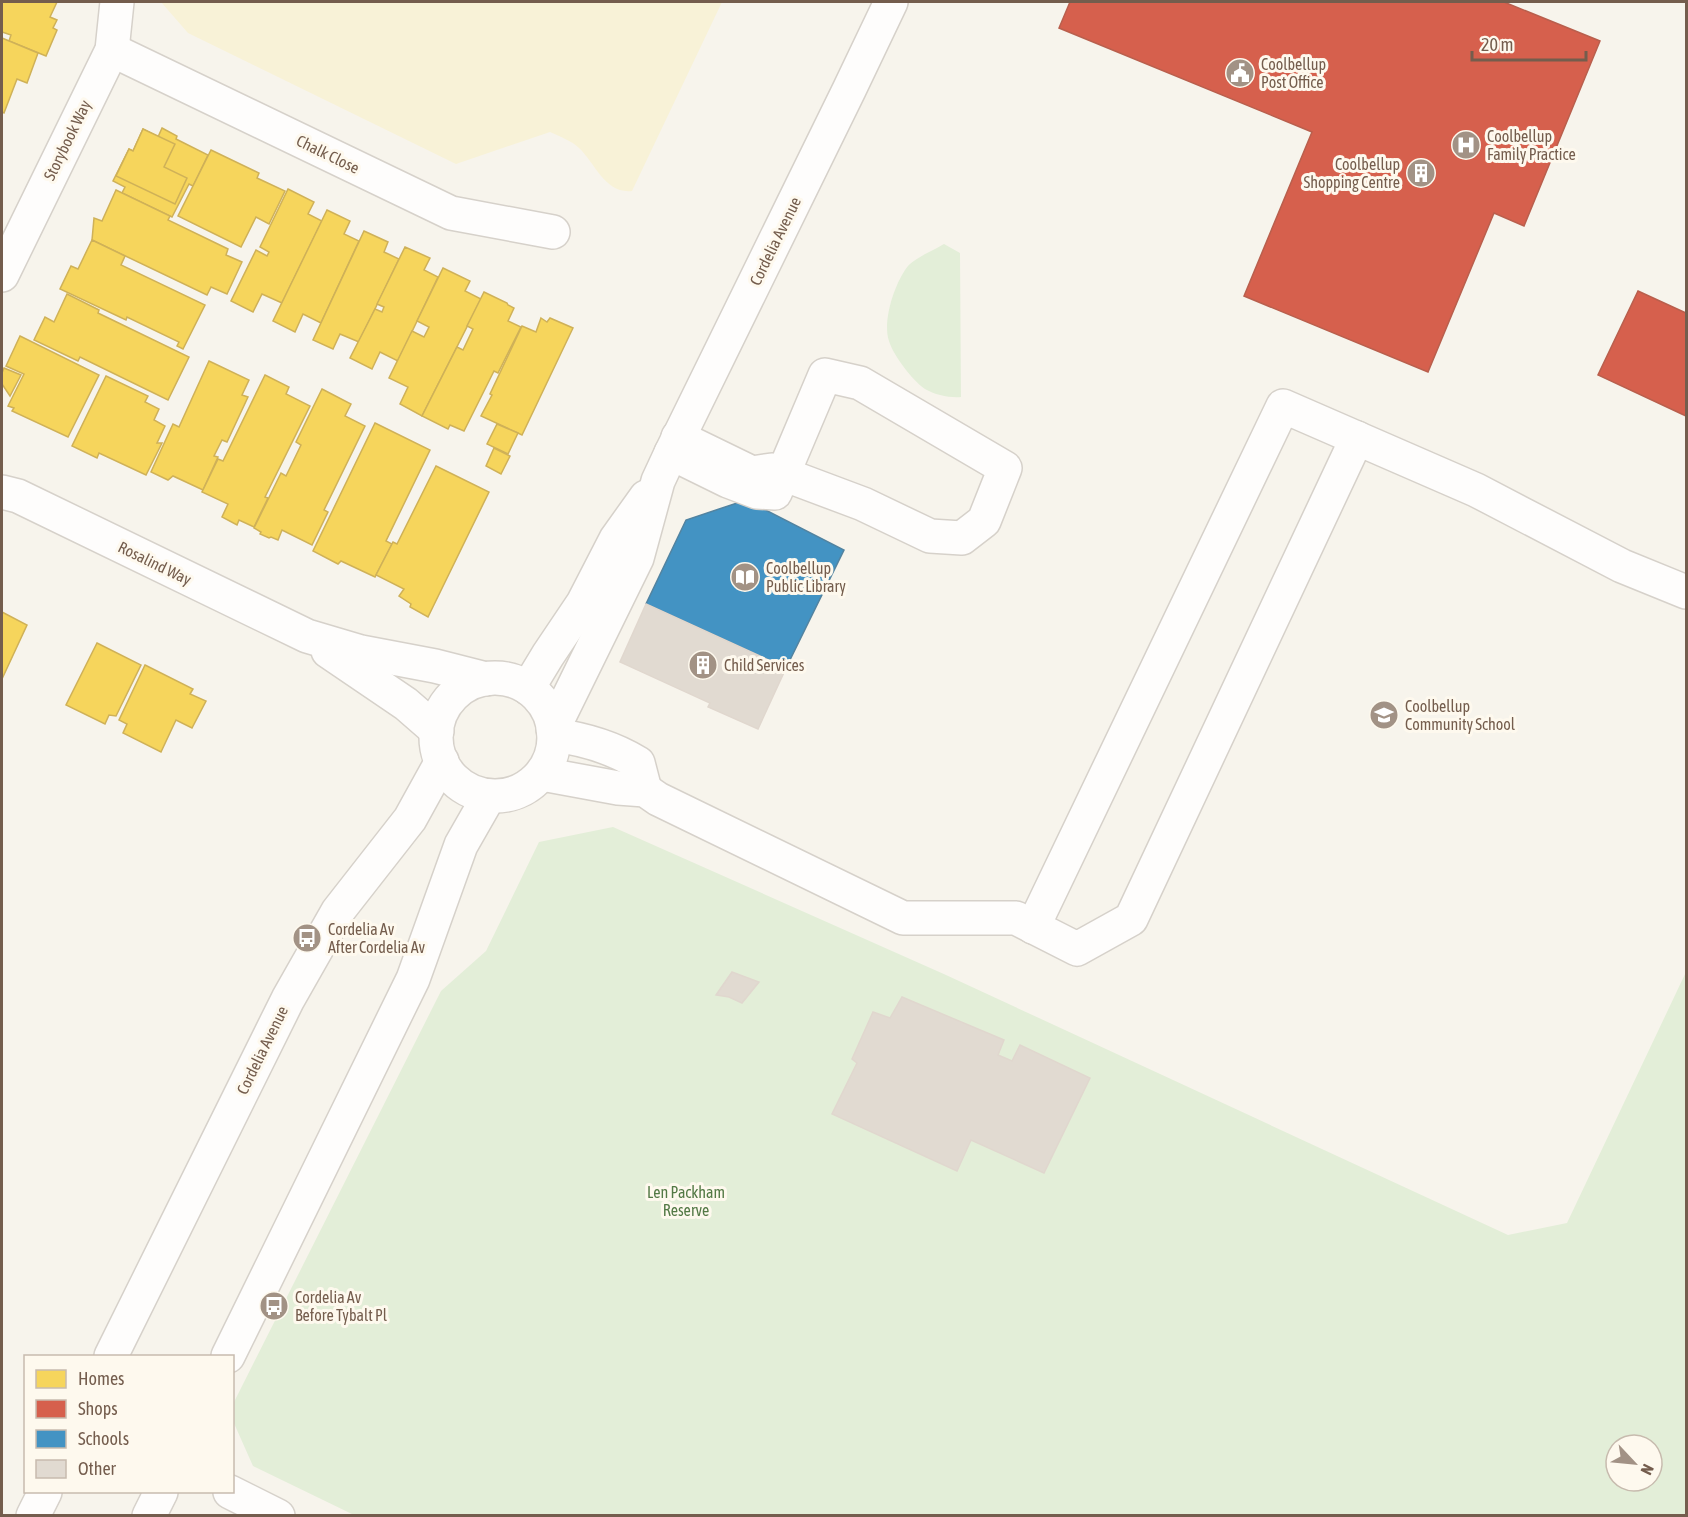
<svg xmlns="http://www.w3.org/2000/svg" width="1688" height="1517" font-family="'Asap Condensed',sans-serif">
	<style>
		.green { fill: #e3eed8; fill-rule: evenodd }
		.sand { fill: #f8f2d7 }
		.homes { fill: #f6d55c; stroke: #cfb158; stroke-width: 1.5 }
		.shops { fill: #d6604d; stroke: #b95f4d; stroke-width: 1.5 }
		.schools { fill: #4393c3; stroke: #5283a0; stroke-width: 1.5 }
		.building { fill: #e1dad1; stroke: #e0d7ce; stroke-width: 1.5 }
		.lines { fill: none; stroke-linecap: round; stroke-linejoin: round }
		.minor-casing { stroke: #d6d1ca; stroke-width: 36 }
		.minor { stroke: #fefdfc; stroke-width: 33 }
		.labels { text-anchor: middle; stroke-width: 6; stroke-linejoin: round; paint-order: stroke }
		.poi-label { font-size: 16px; fill: #745d4d; stroke: #fef9ee; text-anchor: start }
		.street-label { font-size: 16px; fill: #745d4d; stroke: #fef9ee }
		.park-label { font-size: 16px; fill: #537945; stroke: #fef9ee }
	</style>
	<rect width="100%" height="100%" fill="#f7f4ec"/>
	<!-- green -->
	<g class="green">
		<path d="M944 244 960 253 961 397C950 398 935 395 925 389 913 381 893 355 889 341 882 321 895 282 908 266 915 258 934 250 944 244Z"/>
		<path d="M613 827 946 975 1508 1235 1567 1223 1686 972V1515H354L253 1466 233 1421 232 1406 441 991 486 951 539 842ZM1616 1445H1652V1481H1616Z"/>
	</g>
	<!-- sand -->
	<path class="sand" d="M161 2H722L632 191C605 194 595 163 579 148 572 141 559 136 550 132L456 164 188 33Z"/>
	<!-- homes -->
	<g class="homes">
		<path d="M2 2H57L50 17 57 20 53 28 57 30 46 56 9 41 11 35 2 32Z"/>
		<path d="M2 38 38 53 27 83 17 79 4 113 2 112Z"/>
		<path d="M162 128 177 136 176 139 208 155 193 186 189 184 172 217 122 193 125 187 113 181 129 149 133 151 143 129 158 137Z"/>
		<path d="M143 129 175 144 164 167 187 178 175 204 116 176 129 149 133 151Z"/>
		<path d="M211 150 259 173 257 178 285 191 269 224 256 217 241 247 178 216Z"/>
		<path d="M288 189 314 202 308 214 322 221 282 303 262 294 253 312 231 301 256 250 267 256 269 252 260 247Z"/>
		<path d="M116 190 170 216 168 220 228 249 226 255 242 262 227 294 211 287 207 295 92 240 94 218 102 221Z"/>
		<path d="M327 210 350 221 344 234 359 241 321 323 303 314 295 332 273 321Z"/>
		<path d="M364 231 388 242 384 252 399 259 359 342 340 334 333 349 313 340Z"/>
		<path d="M92 240 125 256 121 265 205 305 183 349 177 346 179 342 127 317 126 320 60 289 71 266 78 269Z"/>
		<path d="M405 247 430 258 424 270 438 277 398 361 380 352 372 369 350 358 375 309 382 312 384 307 377 304Z"/>
		<path d="M443 268 470 281 465 291 481 299 422 416 400 404 408 387 389 378 412 331 424 337 429 327 417 321Z"/>
		<path d="M484 292 507 303 508 305 514 308 508 321 521 327 498 373 494 371 464 431 450 425 448 429 422 416 457 347 463 350 473 329 467 326Z"/>
		<path d="M67 294 99 310 98 313 189 357 168 400 80 357 78 361 34 340 45 317 54 322Z"/>
		<path d="M541 318 547 322 550 318 573 328 522 435 481 416 492 395 490 394 522 326 536 332Z"/>
		<path d="M20 336 99 375 68 437 12 411 14 408 8 406 24 374 6 366Z"/>
		<path d="M209 361 249 380 242 395 248 397 227 442 222 440 214 456 218 457 203 490 173 476 168 480 151 472 173 424 179 427Z"/>
		<path d="M4 368 21 375 10 396 2 384V373Z"/>
		<path d="M265 375 289 387 286 394 310 406 265 497 268 498 254 527 239 520 237 525 222 517 228 504 202 492 218 459 223 461Z"/>
		<path d="M106 376 148 396 145 402 159 409 154 420 165 426 157 443H162L146 475 99 453 97 458 72 446Z"/>
		<path d="M322 389 351 404 345 416 365 426 324 510 328 512 312 545 282 530 278 540 271 537 269 538 260 534 261 532 254 528 281 473 286 476 301 445 296 442Z"/>
		<path d="M375 423 430 450 386 541 392 544 375 577 341 561 338 564 313 551Z"/>
		<path d="M497 424 518 433 508 454 487 444Z"/>
		<path d="M494 448 510 456 501 474 486 466Z"/>
		<path d="M436 466 489 492 428 617 410 607 411 604 399 596 404 589 376 575 393 542 397 544Z"/>
		<path d="M2 612 27 625 2 679Z"/>
		<path d="M97 643 141 665 116 716 109 715 105 724 66 705Z"/>
		<path d="M145 665 193 689 190 694 206 701 192 728 176 720 161 752 123 733 127 724 119 720Z"/>
	</g>
	<!-- shops -->
	<g class="shops">
		<path d="M1070 2H1504L1600 41 1524 226 1494 213 1428 372 1244 296 1312 132 1059 28Z"/>
		<path d="M1638 291 1686 313V416L1598 375Z"/>
	</g>
	<!-- schools -->
	<path class="schools" d="M746 500 844 550 786 668 646 604 686 520Z"/>
	<!-- building -->
	<g class="building">
		<path d="M646 604 786 668 758 729 708 707 710 703 620 662Z"/>
		<path d="M732 972 759 982 742 1003 729 997 716 995Z"/>
		<path d="M902 997 1004 1040 998 1055 1012 1061 1020 1045 1090 1078 1044 1173 971 1140 957 1171 832 1114 857 1063 852 1059 873 1012 890 1018Z"/>
	</g>
	<g class="lines">
		<!-- minor casing -->
		<g class="minor-casing">
			<g id="minor">
				<path d="M112 50 451 213 553 232"/>
				<path d="M2 275 112 50 117 2"/>
				<path d="M671 453 728 481 757 492 775 493 825 375 860 383 1005 468 984 521 962 538 930 536 863 504 783 474 772 470 752 473 678 437"/>
				<path d="M2 492 18 496 307 636 361 652 435 666 486 679"/>
				<path d="M328 651 406 704 437 731"/>
				<circle cx="495" cy="737" r="59"/>
				<path d="M528 688 548 655 583 603 616 539 646 497"/>
				<path d="M553 729 637 558 658 481 671 453 849 90 891 2"/>
				<path d="M554 735C584 739 612 747 638 763L645 790"/>
				<path d="M542 774 618 788 645 790 658 799 903 918H1016L1077 949 1131 919 1357 438"/>
				<path d="M1033 927 1283 406 1476 490 1622 566 1686 592"/>
				<path d="M111 1356 288 999 338 911 410 819 442 761"/>
				<path d="M228 1356 413 979 461 845 489 796"/>
				<path d="M230 1492 278 1516"/>
				<path d="M33 1516 45 1492"/>
				<path d="M149 1516 161 1492"/>
			</g>
		</g>
		<!-- minor -->
		<use href="#minor" class="minor"/>
	</g>
	<!-- icons -->
	<defs>
		<g id="civic-disc" transform="scale(1.5)"><circle r="9.5" fill="#a29285" stroke="#fef9ee"/><path d="M-.6-6.5H3V-4.5H.6V-3L4-1V1h2V6H-6V1h2V-1L-.6-3ZM-1.2 2.5V6h2.4V2.5Z" fill="#fff"/></g>
		<g id="hospital-disc" transform="scale(1.5)"><circle r="9.5" fill="#a29285" stroke="#fef9ee"/><path d="M-5-5h3v3.5h4V-5h3V5h-3V1.5h-4V5h-3Z" fill="#fff"/></g>
		<g id="building-disc" transform="scale(1.5)"><circle r="9.5" fill="#a29285" stroke="#fef9ee"/><path d="M-4-6H4V6H1V3H-1V6H-4ZM-2.5-4.3h1.7v1.8h-1.7ZM.8-4.3h1.7v1.8H.8ZM-2.5-1h1.7V.8h-1.7ZM.8-1h1.7V.8H.8Z" fill="#fff"/></g>
		<g id="library-disc" transform="scale(1.5)"><circle r="9.5" fill="#a29285" stroke="#fef9ee"/><path d="M-6-4Q-3-5.5-.7-3.5V5Q-3 3-6 4ZM6-4Q3-5.5 .7-3.5V5Q3 3 6 4Z" fill="#fff"/></g>
		<g id="school-disc" transform="scale(1.5)"><circle r="9.5" fill="#a29285" stroke="#fef9ee"/><path d="M0-5L7-2L0 1L-7-2ZM-4 1L0 2.5L4 1V4Q0 6-4 4Z" fill="#fff"/></g>
		<g id="bus-disc" transform="scale(1.5)"><circle r="9.5" fill="#a29285" stroke="#fef9ee"/><path d="M-5-6H5V4H4V6H2V4H-2V6H-4V4H-5ZM-3.5-4V0h7V-4ZM-3.5 1.2v1.5H-2V1.2ZM2 1.2v1.5H3.5V1.2Z" fill="#fff"/></g>
	</defs>
	<g fill-rule="evenodd">
		<use href="#civic-disc" x="1240" y="73"/>
		<use href="#hospital-disc" x="1466" y="145"/>
		<use href="#building-disc" x="1421" y="173"/>
		<use href="#library-disc" x="745" y="577"/>
		<use href="#building-disc" x="703" y="665"/>
		<use href="#school-disc" x="1384" y="715"/>
		<use href="#bus-disc" x="307" y="938"/>
		<use href="#bus-disc" x="274" y="1306"/>
	</g>
	<g class="labels">
		<!-- poi labels -->
		<g class="poi-label">
			<text x="1261" y="70">Coolbellup<tspan x="1261" dy="18">Post Office</tspan></text>
			<text x="1487" y="142">Coolbellup<tspan x="1487" dy="18">Family Practice</tspan></text>
			<text x="1400" y="170" text-anchor="end">Coolbellup<tspan x="1400" dy="18">Shopping Centre</tspan></text>
			<text x="766" y="574">Coolbellup<tspan x="766" dy="18">Public Library</tspan></text>
			<text x="724" y="671">Child Services</text>
			<text x="1405" y="712">Coolbellup<tspan x="1405" dy="18">Community School</tspan></text>
			<text x="328" y="935">Cordelia Av<tspan x="328" dy="18">After Cordelia Av</tspan></text>
			<text x="295" y="1303">Cordelia Av<tspan x="295" dy="18">Before Tybalt Pl</tspan></text>
		</g>
		<!-- street labels -->
		<g class="street-label">
			<text transform="translate(67 140) rotate(-64)" y="6">Storybook Way</text>
			<text transform="translate(328 154) rotate(26)" y="6">Chalk Close</text>
			<text transform="translate(775 241) rotate(-64)" y="6">Cordelia Avenue</text>
			<text transform="translate(155 563) rotate(26)" y="6">Rosalind Way</text>
			<text transform="translate(262 1050) rotate(-64)" y="6">Cordelia Avenue</text>
		</g>
		<!-- park labels -->
		<g class="park-label">
			<text x="686" y="1198">Len Packham<tspan x="686" dy="18">Reserve</tspan></text>
		</g>
	</g>
	<!-- border -->
	<rect width="1688" height="1517" fill="none" stroke="#745d4d" stroke-width="6"/>
	<!-- legend -->
	<rect x="24" y="1355" width="210" height="138" fill="#fef9ee" stroke="#c7bbae" stroke-width="1.5"/>
	<rect x="36" y="1370" width="30" height="18" fill="#f6d55c" stroke="#c7bbae" stroke-width="1.5"/>
	<text x="78" y="1385" font-size="18" fill="#745d4d">Homes</text>
	<rect x="36" y="1400" width="30" height="18" fill="#d6604d" stroke="#c7bbae" stroke-width="1.5"/>
	<text x="78" y="1415" font-size="18" fill="#745d4d">Shops</text>
	<rect x="36" y="1430" width="30" height="18" fill="#4393c3" stroke="#c7bbae" stroke-width="1.5"/>
	<text x="78" y="1445" font-size="18" fill="#745d4d">Schools</text>
	<rect x="36" y="1460" width="30" height="18" fill="#e1dad1" stroke="#c7bbae" stroke-width="1.5"/>
	<text x="78" y="1475" font-size="18" fill="#745d4d">Other</text>
	<!-- north arrow -->
	<g transform="translate(1634 1463) rotate(116)"><circle r="28" fill="#fef9ee" stroke="#c7bbae" stroke-width="1.5"/>
	<path d="M0-4.5L10 22L0 15L-10 22Z" fill="#a29285"/>
	<text y="-9" font-size="16" font-weight="bold" text-anchor="middle" fill="#745d4d">N</text>
	</g>
	<!-- scale -->
	<path d="M1472 51v9h114v-9" fill="none" stroke="#745d4d" stroke-width="3"/>
	<text x="1481" y="51" font-size="18" fill="#745d4d" stroke="#fef9ee" stroke-width="4.5" paint-order="stroke">20 m</text>
</svg>
